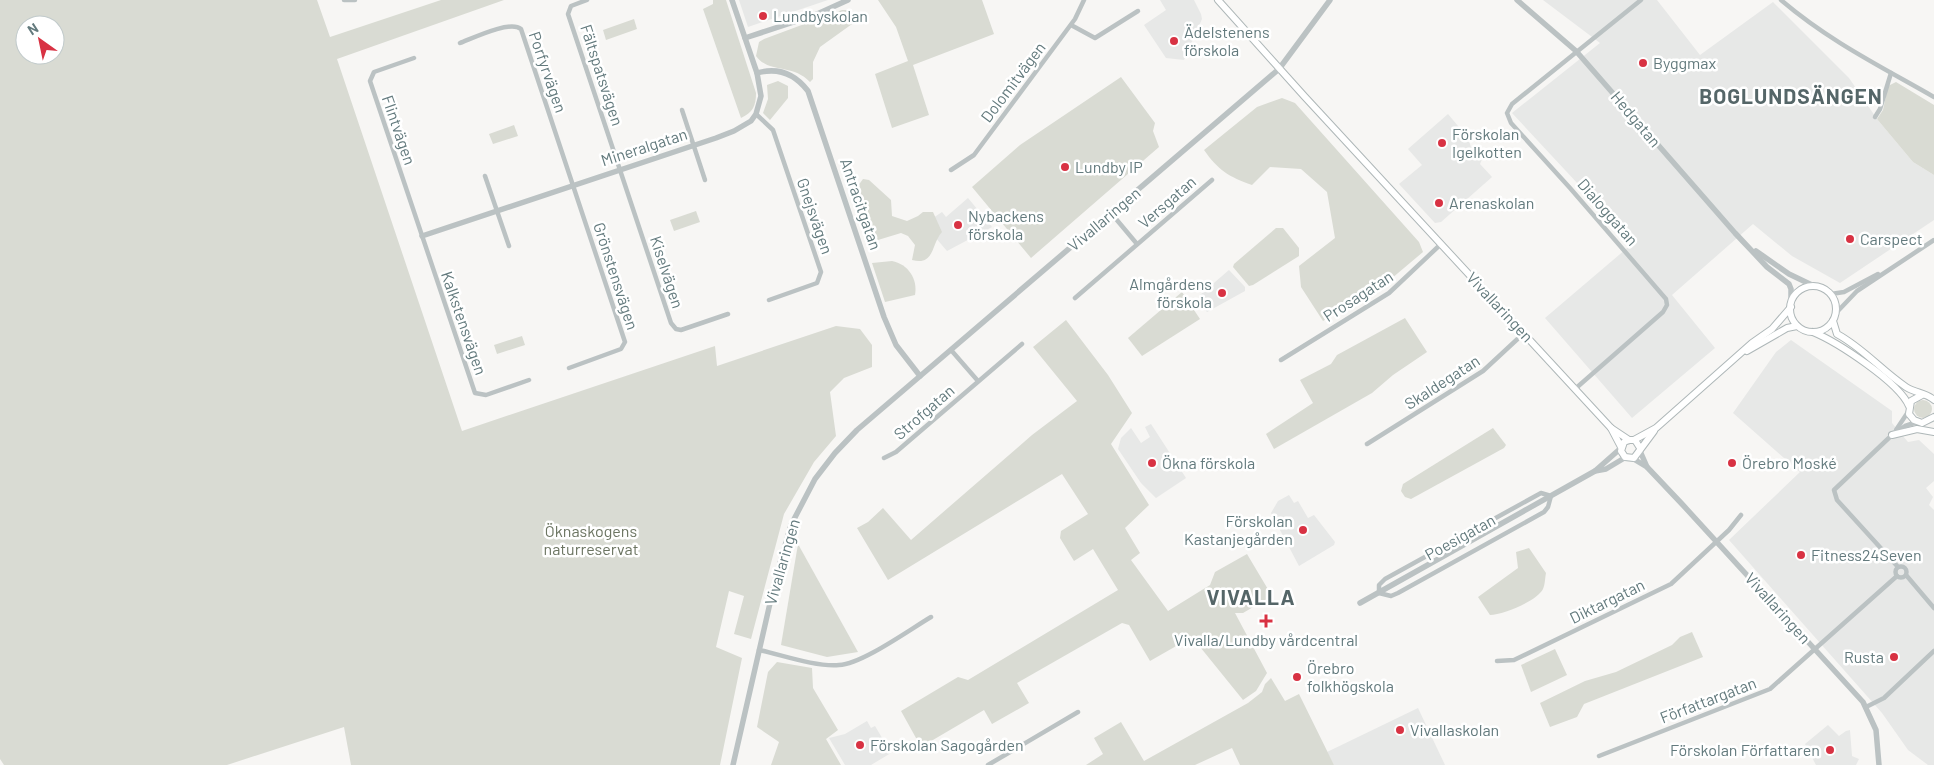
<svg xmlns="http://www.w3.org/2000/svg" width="1934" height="765" font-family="Barlow,sans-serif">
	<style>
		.built { fill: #e7e8e7 }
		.green { fill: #d9dbd3; fill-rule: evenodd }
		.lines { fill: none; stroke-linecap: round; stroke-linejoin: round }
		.secondary-casing { stroke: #aeb7b8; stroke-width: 8 }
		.minor { stroke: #bbc2c3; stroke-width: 4.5 }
		.tertiary { stroke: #bbc2c3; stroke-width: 5.5 }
		.secondary { stroke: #fff; stroke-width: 6 }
		.poi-dot { fill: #d83243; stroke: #fff; stroke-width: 2 }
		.labels { text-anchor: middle; stroke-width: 5; stroke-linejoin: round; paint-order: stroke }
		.poi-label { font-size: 16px; fill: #637a7d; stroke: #fff; text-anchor: start }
		.street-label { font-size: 16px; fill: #637a7d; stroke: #fff }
		.park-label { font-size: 16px; fill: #6c7562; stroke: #fff }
		.district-label { font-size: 21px; font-weight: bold; letter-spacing: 1px; fill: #556668; stroke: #fff }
	</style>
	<rect width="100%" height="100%" fill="#f7f6f4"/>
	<!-- built -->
	<g class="built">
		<path d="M739 0H828L748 27Z"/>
		<path d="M1160 0H1194L1201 14 1202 19 1184 60 1166 58 1144 25 1166 10Z"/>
		<path d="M1543 0H1657L1700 55 1773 2 1849 78 1877 119 1913 162 1934 175V220L1840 283 1792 256 1753 224 1672 295 1715 348 1632 418 1545 318 1633 243 1512 113 1600 43Z"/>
		<path d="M1448 114 1468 138 1472 150 1482 159 1480 164 1492 177 1441 222 1435 223 1399 184 1422 165 1408 149Z"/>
		<path d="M968 198 992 227 947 251 924 224 942 212 946 217Z"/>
		<path d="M1229 270 1245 287V291L1207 312 1202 306 1206 303 1200 295Z"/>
		<path d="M1791 340 1892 411V423L1908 442 1919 440 1934 454V481L1926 488 1933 497 1929 505 1934 510V765H1928L1908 750 1882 713 1729 540 1800 472 1733 413 1776 352Z"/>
		<path d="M1151 424 1186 478 1156 498 1141 483 1118 449 1121 438 1131 428 1141 443 1150 437 1145 427Z"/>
		<path d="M1289 495 1294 503 1298 501 1308 518 1314 515 1335 542 1334 545 1299 566 1271 513 1278 501Z"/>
		<path d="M1418 708 1445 765H1334L1327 752Z"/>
		<path d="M867 721 871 728 875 726 891 753 871 765H845L829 738 845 734Z"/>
		<path d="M1828 725 1839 736 1846 731 1850 730 1852 756 1859 759 1856 765H1816L1805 744Z"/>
	</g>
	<!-- green -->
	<g class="green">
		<path d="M0 0H317L330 37 441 0H504L337 59 462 431 715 346 717 366 836 326 860 329 872 345V367L844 378 830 392 836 436 814 462 784 514 751 639 734 634 744 596 729 591 716 647 742 658 720 765H351L344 727 227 765H4L0 759ZM25 25H55V55H25Z"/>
		<path d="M713 0H726L756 93C756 106 753 112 741 118L703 9 713 4Z"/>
		<path d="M878 0H982L994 34 913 65 929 115 892 128 875 74 908 61 896 27Z"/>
		<path d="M842 10H849L859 19 820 47 813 62V79L810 82C792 63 769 74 756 56L759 42 764 39Z"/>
		<path d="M634 19 637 29 606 40 603 30Z"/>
		<path d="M1121 77 1155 123 1153 131 1159 147 1031 258 972 187 1020 145Z"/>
		<path d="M778 81 788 86V98L770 120 763 113 768 99 767 85Z"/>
		<path d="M1896 82 1934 105V175L1913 162 1877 119 1883 110 1888 86Z"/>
		<path d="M1282 98 1295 103 1419 242 1423 252 1385 284 1323 321 1301 287 1299 266 1335 238 1327 192 1301 169 1270 167 1252 185C1229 177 1218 170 1204 150L1257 107Z"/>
		<path d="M514 125 518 136 493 144 489 134Z"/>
		<path d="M863 179 869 180 891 200 892 216 907 221 918 216 923 212H933L942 232C931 244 935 266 912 260L915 245 908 236 901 233 878 240 872 237 864 215 869 209 855 190Z"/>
		<path d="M696 211 700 222 674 231 670 220Z"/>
		<path d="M1276 228H1283L1299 248V256L1253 285 1249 286 1233 267 1234 264Z"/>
		<path d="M892 261C908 264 918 279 915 295L885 302 872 263Z"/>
		<path d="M1182 292 1200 319 1142 356 1128 338Z"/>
		<path d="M1405 318 1427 352 1393 375 1372 393 1274 449 1266 434 1313 403 1300 380 1331 364 1337 355Z"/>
		<path d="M1066 320 1108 375 1132 413 1111 444 1149 505 1125 528 1140 553 1131 560 1168 611 1210 585 1215 572 1247 554 1272 596 1243 613H1235L1267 673 1256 691 1243 700 1192 637 1150 661 1129 625 1122 623 1017 683 1029 703 992 724 984 710 921 747 901 711 958 677 968 680 1118 590 1093 549 1074 561 1060 538 1061 531 1088 514 1062 474 888 580 857 528 868 522 883 508 911 540 1032 435 1077 401 1033 347Z"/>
		<path d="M522 336 525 345 497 354 494 345Z"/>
		<circle cx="1923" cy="409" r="9"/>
		<path d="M1493 428 1506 445 1504 448 1411 499 1405 497 1401 491 1403 484Z"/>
		<path d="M798 544 858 652 827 657 781 645Z"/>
		<path d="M1529 548 1546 573C1545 578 1545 585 1543 589 1537 601 1503 615 1490 615L1478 597 1518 568 1516 552Z"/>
		<path d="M1692 632 1703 657 1584 704 1577 717 1550 727 1540 703 1585 681 1616 672 1672 645 1680 637Z"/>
		<path d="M1555 649 1567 675 1531 692 1521 665Z"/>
		<path d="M777 662 812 668 813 688 838 730 826 739 841 765H771L779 742 757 727 768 672Z"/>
		<path d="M1271 678 1285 701 1299 694 1334 765H1240L1232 748 1195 765H1086L1103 754 1094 738 1121 722 1144 761 1248 703 1262 692 1265 684Z"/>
	</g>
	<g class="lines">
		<!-- secondary casing -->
		<g class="secondary-casing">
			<g id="secondary">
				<path d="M1218 0 1305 97 1611 428 1621 447"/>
				<circle cx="1813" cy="309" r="23"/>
				<path d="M1833 321 1837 334C1863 348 1881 370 1906 387 1915 393 1927 393 1934 400"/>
				<path d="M1813 332C1837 342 1899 382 1909 406"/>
				<path d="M1747 351 1787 328 1797 326"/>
				<path d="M1922 395 1911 401 1909 414 1914 420 1922 423 1934 417"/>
				<path d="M1611 428 1629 440"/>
				<path d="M1892 435 1917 429 1934 432"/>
				<path d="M1634 440 1656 428 1752 343 1772 329 1791 307"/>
				<path d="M1640 448 1635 440H1629L1624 442 1621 451 1625 457 1634 458 1654 431"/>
			</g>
		</g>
		<!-- minor -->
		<g class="minor">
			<path d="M344 0H355"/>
			<path d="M587 0 571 6 568 14 671 323 676 329 681 330 728 314"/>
			<path d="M1781 0C1829 41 1880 66 1934 97"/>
			<path d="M1071 25 1095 38 1138 11"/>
			<path d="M460 43C473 38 510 20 521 29L625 342 621 349 569 368"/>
			<path d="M414 58 374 72 370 81 475 393 486 395 529 380"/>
			<path d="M682 110 705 180"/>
			<path d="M756 114 773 130 821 272 817 283 769 300"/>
			<path d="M1875 117 1880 109 1891 73"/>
			<path d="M951 170 974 155 1075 19 1084 0"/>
			<path d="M485 176 509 246"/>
			<path d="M1111 213 1137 244"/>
			<path d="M1831 294 1844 292 1878 274"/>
			<path d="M1075 298 1212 180"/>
			<path d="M1836 313 1857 291 1934 240"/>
			<path d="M951 350 978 381"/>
			<path d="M1281 360 1389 293 1441 244"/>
			<path d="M1575 389 1663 312 1667 305 1666 299 1570 188 1511 123 1507 113 1512 104 1641 0"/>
			<path d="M1896 430 1908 412"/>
			<path d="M1367 444 1483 371 1524 333"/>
			<path d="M884 458 896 452 1022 344"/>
			<path d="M1541 493 1551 496 1548 507 1544 512 1398 593 1391 596 1379 593V585L1385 579Z"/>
			<circle cx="1901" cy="572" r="5.5"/>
			<path d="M1898 567 1837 500 1834 490 1892 435 1905 426 1917 422"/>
			<path d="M1906 575 1934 608"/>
			<path d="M759 650C782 655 815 667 839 665 862 664 909 630 931 617"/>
			<path d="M1497 661 1514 660 1671 584 1729 530 1741 515"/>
			<path d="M1866 707 1884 698 1934 651"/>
			<path d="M1599 756 1770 689 1897 576"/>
			<path d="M988 765 1078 712"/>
		</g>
		<!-- tertiary -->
		<g class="tertiary">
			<path d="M1517 0 1576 51 1735 233 1767 267 1789 284 1791 289V303"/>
			<path d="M745 38 815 15 848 0"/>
			<path d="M757 73C778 67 795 74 808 91L884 317 896 345 920 376"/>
			<path d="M422 236 716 138 734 131 751 121 756 114 761 96 757 73 732 0"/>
			<path d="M1756 251 1789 274 1814 286"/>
			<path d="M1640 451 1647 467"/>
			<path d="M1632 458 1647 467 1682 504 1863 702 1876 730 1879 765"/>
			<path d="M1595 471 1621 448"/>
			<path d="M1360 603 1595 471 1606 469 1626 457"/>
			<path d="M733 765 776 577 791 525 815 479 835 453 857 430 1279 69 1330 0"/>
		</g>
		<!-- secondary -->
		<use href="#secondary" class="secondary"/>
	</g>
	<!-- markers -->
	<g class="poi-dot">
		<circle cx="763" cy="16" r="5"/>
		<circle cx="1174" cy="41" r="5"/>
		<circle cx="1643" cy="63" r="5"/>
		<circle cx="1442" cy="143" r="5"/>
		<circle cx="1065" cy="167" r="5"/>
		<circle cx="1439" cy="203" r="5"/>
		<circle cx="958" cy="225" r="5"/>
		<circle cx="1850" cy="239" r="5"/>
		<circle cx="1222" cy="293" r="5"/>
		<circle cx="1152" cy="463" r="5"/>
		<circle cx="1732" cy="463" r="5"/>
		<circle cx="1303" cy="530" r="5"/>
		<circle cx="1801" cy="555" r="5"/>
		<path d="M1263.5 613.5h5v5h5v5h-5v5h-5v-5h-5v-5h5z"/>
		<circle cx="1894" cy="657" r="5"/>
		<circle cx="1297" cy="677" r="5"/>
		<circle cx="1400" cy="730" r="5"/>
		<circle cx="860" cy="745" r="5"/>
		<circle cx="1830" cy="750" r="5"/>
	</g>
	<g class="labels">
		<!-- poi labels -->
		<g class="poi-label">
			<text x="773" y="22">Lundbyskolan</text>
			<text x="1184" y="38">Ädelstenens<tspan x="1184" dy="18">förskola</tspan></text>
			<text x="1653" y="69">Byggmax</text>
			<text x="1452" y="140">Förskolan<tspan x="1452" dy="18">Igelkotten</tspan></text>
			<text x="1075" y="173">Lundby IP</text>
			<text x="1449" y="209">Arenaskolan</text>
			<text x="968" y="222">Nybackens<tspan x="968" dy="18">förskola</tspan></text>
			<text x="1860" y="245">Carspect</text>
			<text x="1212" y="290" text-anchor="end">Almgårdens<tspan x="1212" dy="18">förskola</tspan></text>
			<text x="1162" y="469">Ökna förskola</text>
			<text x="1742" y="469">Örebro Moské</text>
			<text x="1293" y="527" text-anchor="end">Förskolan<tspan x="1293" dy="18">Kastanjegården</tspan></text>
			<text x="1811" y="561">Fitness24Seven</text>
			<text x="1266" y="646" text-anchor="middle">Vivalla/Lundby vårdcentral</text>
			<text x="1884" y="663" text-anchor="end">Rusta</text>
			<text x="1307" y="674">Örebro<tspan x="1307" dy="18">folkhögskola</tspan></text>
			<text x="1410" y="736">Vivallaskolan</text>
			<text x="870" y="751">Förskolan Sagogården</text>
			<text x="1820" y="756" text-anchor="end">Förskolan Författaren</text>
		</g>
		<!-- street labels -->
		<g class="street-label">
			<text transform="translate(548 72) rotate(71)" y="6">Porfyrvägen</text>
			<text transform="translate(602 75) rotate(72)" y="6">Fältspatsvägen</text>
			<text transform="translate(1013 82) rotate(-53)" y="6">Dolomitvägen</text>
			<text transform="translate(1636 119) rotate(50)" y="6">Hedgatan</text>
			<text transform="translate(399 130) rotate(71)" y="6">Flintvägen</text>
			<text transform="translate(644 147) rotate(-18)" y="6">Mineralgatan</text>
			<text transform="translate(1167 202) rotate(-41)" y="6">Versgatan</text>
			<text transform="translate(861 204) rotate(71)" y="6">Antracitgatan</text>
			<text transform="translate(1608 212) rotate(49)" y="6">Dialoggatan</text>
			<text transform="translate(815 216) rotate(71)" y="6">Gnejsvägen</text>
			<text transform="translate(1104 219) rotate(-40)" y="6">Vivallaringen</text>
			<text transform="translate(667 272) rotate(72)" y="6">Kiselvägen</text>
			<text transform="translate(616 276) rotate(72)" y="6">Grönstensvägen</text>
			<text transform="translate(1358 296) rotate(-33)" y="6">Prosagatan</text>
			<text transform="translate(1500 307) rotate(47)" y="6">Vivallaringen</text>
			<text transform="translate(464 323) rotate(71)" y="6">Kalkstensvägen</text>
			<text transform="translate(1442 382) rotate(-33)" y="6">Skaldegatan</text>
			<text transform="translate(924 412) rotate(-41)" y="6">Strofgatan</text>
			<text transform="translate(1460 537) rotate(-29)" y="6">Poesigatan</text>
			<text transform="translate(782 562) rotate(-74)" y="6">Vivallaringen</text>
			<text transform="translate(1607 601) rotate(-26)" y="6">Diktargatan</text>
			<text transform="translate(1778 608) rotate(48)" y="6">Vivallaringen</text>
			<text transform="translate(1708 700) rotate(-21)" y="6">Författargatan</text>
		</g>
		<!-- park labels -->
		<g class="park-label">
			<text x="591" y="537">Öknaskogens<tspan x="591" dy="18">naturreservat</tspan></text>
		</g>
		<!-- district labels -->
		<g class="district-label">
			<text x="1791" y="104">BOGLUNDSÄNGEN</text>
			<text x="1251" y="605">VIVALLA</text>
		</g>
	</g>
	<!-- north arrow -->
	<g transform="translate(40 40) rotate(327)"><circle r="24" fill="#ffffff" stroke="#c1cacb"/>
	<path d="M0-4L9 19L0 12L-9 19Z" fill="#d83243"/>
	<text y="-8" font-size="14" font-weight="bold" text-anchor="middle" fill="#637a7d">N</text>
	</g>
</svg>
